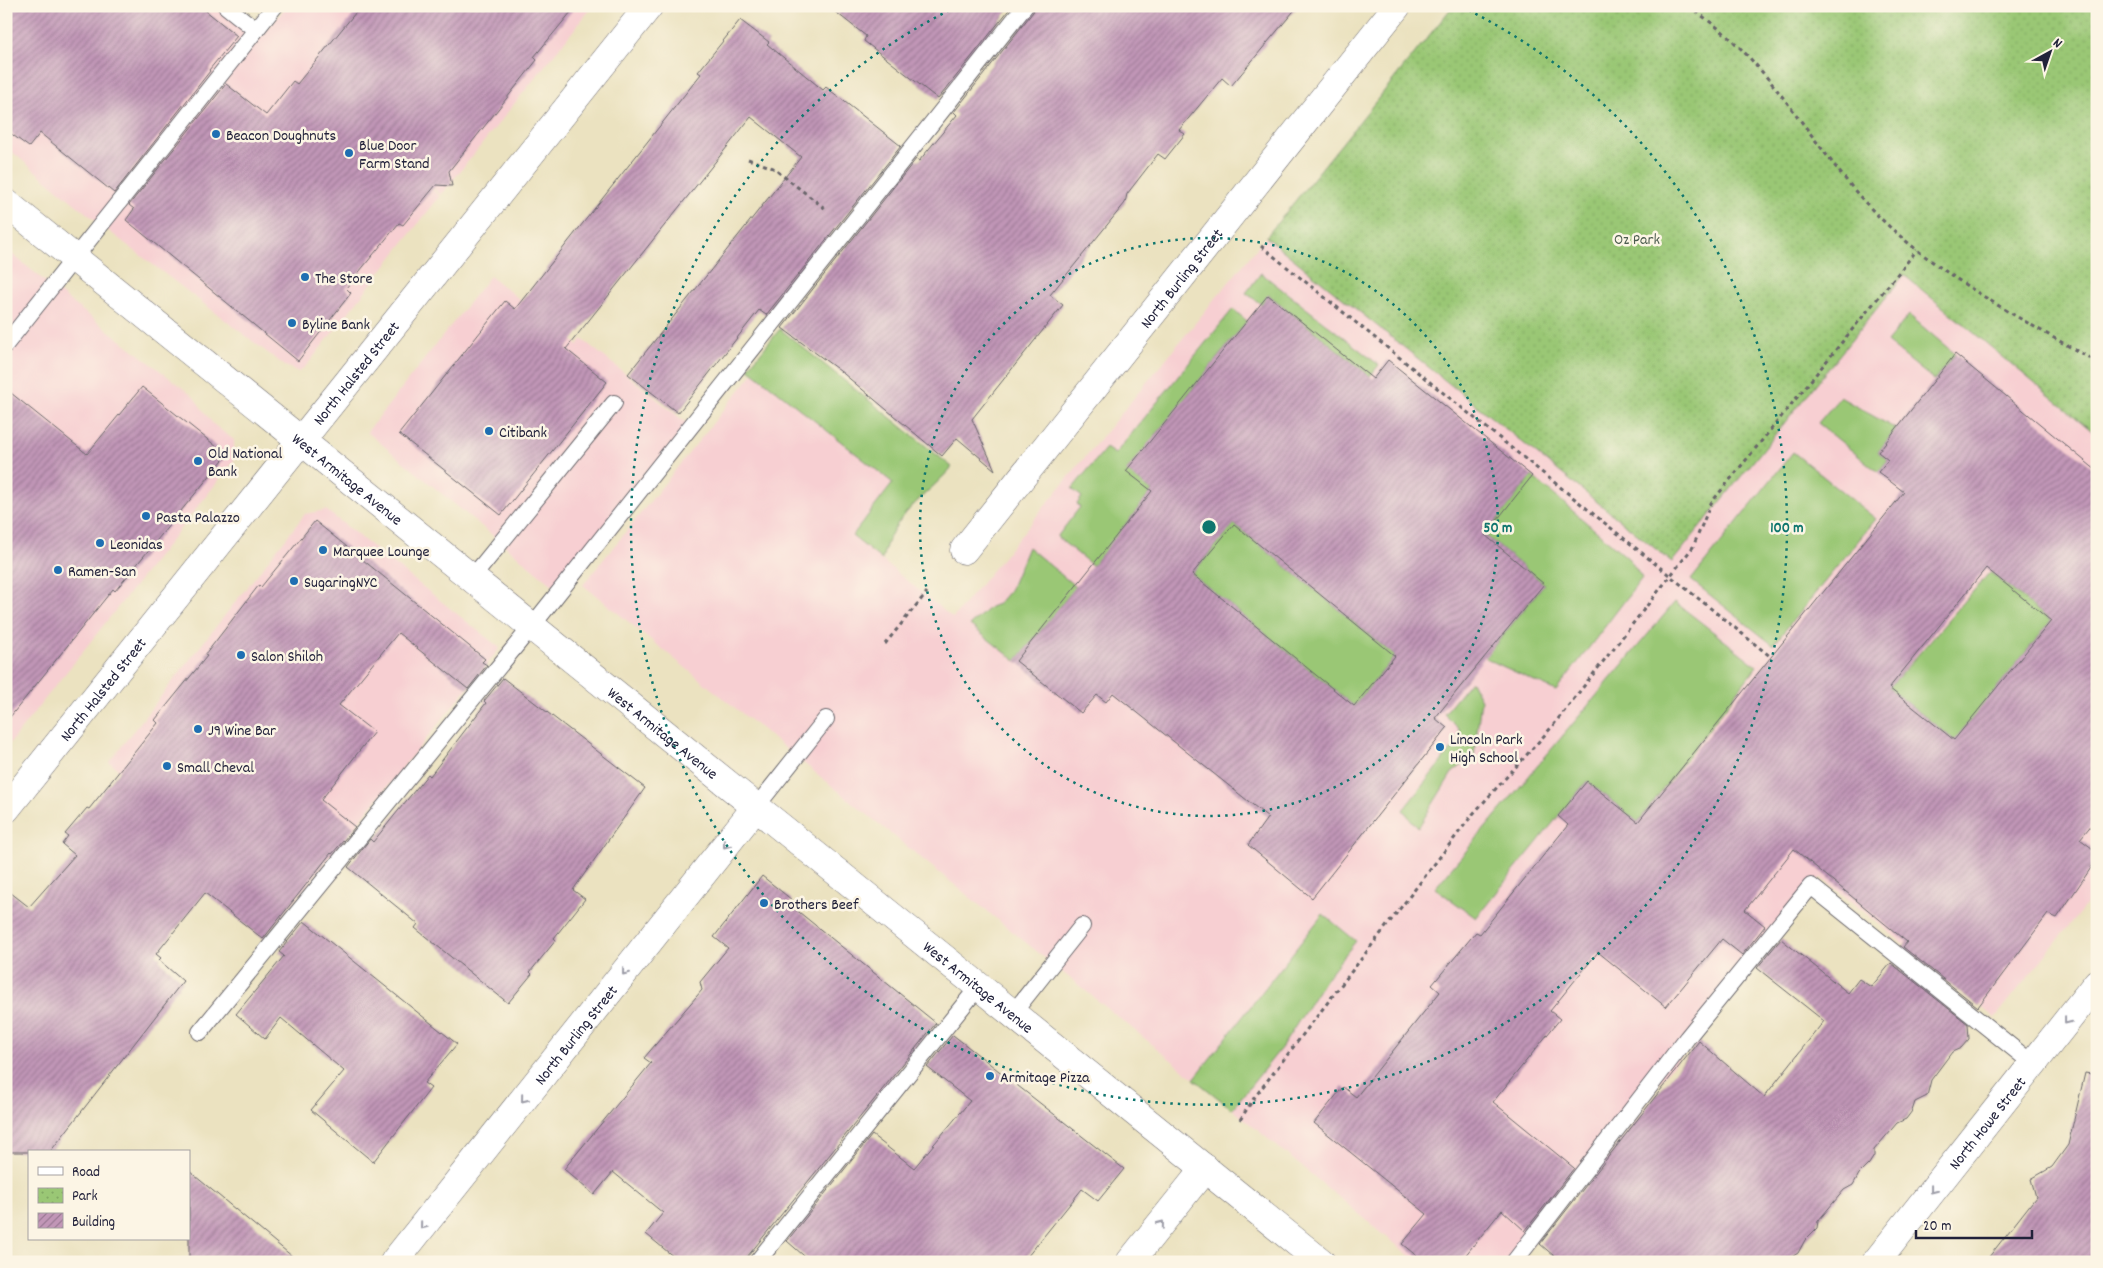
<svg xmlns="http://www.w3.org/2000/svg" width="2103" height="1268" font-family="Dekko,sans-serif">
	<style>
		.built { fill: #f7cfd2 }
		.green { fill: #9ac775; stroke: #5e7458 }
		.park { fill: url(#park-dots); stroke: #5e7458 }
		.building { fill: url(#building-hatch); fill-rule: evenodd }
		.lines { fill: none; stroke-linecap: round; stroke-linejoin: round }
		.lane-casing { stroke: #68656a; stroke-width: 18 }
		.street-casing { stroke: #68656a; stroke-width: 29 }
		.secondary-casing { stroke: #68656a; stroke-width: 29 }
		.path { stroke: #68656a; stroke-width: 3; stroke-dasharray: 4 4; stroke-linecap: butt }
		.lane { stroke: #fff; stroke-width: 16 }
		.street { stroke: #fff; stroke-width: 28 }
		.secondary { stroke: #fff; stroke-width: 28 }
		.oneway { stroke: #9c9ca7 }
		.ring { fill: none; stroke: #0f766e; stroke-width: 2.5; stroke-dasharray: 2.5 5 }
		.poi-dot { fill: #1f6fb2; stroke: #fcf5e5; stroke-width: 2 }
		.labels { text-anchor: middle; stroke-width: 5; stroke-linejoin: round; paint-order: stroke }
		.poi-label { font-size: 16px; fill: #22223b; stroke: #fcf5e5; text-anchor: start }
		.park-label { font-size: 16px; fill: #4c5c4f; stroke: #fcf5e5 }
		.street-label { font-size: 16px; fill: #22223b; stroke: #fcf5e5 }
		.centre { fill: #0f766e; stroke: #fcf5e5; stroke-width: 2.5 }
		.ring-label { font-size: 15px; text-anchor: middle; font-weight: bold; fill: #0f766e; stroke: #fcf5e5; stroke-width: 5; stroke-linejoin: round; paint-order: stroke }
	</style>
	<defs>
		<pattern id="park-dots" width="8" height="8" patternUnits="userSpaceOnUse" patternTransform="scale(1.25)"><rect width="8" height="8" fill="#9ac775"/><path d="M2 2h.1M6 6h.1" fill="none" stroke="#84ab66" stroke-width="1.8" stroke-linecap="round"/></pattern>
		<pattern id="building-hatch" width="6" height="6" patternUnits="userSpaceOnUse" patternTransform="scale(1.25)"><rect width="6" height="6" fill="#c196b7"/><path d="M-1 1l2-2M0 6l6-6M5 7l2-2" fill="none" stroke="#9c7a96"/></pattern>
	</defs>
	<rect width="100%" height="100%" fill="#fcf5e5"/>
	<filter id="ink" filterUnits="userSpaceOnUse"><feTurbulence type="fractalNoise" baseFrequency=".02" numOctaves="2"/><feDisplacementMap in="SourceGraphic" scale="10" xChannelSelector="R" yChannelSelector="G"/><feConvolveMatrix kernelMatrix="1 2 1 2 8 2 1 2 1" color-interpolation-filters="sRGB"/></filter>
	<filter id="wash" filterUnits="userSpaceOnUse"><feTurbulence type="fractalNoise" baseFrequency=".0096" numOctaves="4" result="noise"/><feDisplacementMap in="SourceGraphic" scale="20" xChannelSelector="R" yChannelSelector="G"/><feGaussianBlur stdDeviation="1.12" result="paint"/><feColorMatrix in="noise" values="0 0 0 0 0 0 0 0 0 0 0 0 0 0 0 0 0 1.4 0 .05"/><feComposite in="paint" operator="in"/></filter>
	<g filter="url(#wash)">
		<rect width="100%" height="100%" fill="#ebe2c0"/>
		<!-- built -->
		<g class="built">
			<path d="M6 6H226L256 30 122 200 287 6H593L441 195 328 104 440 196 308 364 299 372 285 366 101 225 6 147Z"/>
			<path d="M1266 237 1672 562 1904 275 2097 435V891L1995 1018 1821 877 1518 1262H1417L1232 1109 583 585 754 372 893 483 852 536 953 618Z"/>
			<path d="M6 249 52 287 193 396 213 424 234 440V461L6 748Z"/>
			<path d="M490 276 578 345 582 339 689 425 560 591 367 432Z"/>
			<path d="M326 510 500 648 291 905 109 762 305 514Z"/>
		</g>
		<!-- green -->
		<g class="green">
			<path d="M1261 273 1379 365 1370 376 1269 295 1261 304 1246 293Z"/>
			<path d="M1233 309 1247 321 1127 471 1152 491 1093 566 1057 537 1080 507 1077 504 1082 497 1072 489 1106 448 1115 454Z"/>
			<path d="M1909 315 1955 354 1934 380 1887 342Z"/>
			<path d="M780 329 952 467C924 499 891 515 882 560L852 536 893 483 748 368Z"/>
			<path d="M1840 397 1896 429 1878 452 1888 460 1878 472 1818 423Z"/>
			<path d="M1793 452 1876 519 1773 645 1691 580Z"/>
			<path d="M1532 476 1629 559 1642 578 1556 691 1485 658 1544 584 1485 535Z"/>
			<path d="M1234 524 1395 656 1354 706 1192 574Z"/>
			<path d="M1028 547 1076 587 1016 661 970 625 990 607 998 604 1010 590Z"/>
			<path d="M1990 572 2051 621 1976 714 1978 759 1889 688Z"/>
			<path d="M1675 602 1757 666 1638 822 1587 781 1476 918 1435 888Z"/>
			<path d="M1471 681 1481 700 1474 756 1452 773 1418 828 1403 810 1449 752 1461 742 1459 729 1444 714Z"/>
			<path d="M1323 914 1356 941 1327 977 1282 1047 1232 1109 1194 1079Z"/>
		</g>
		<!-- park -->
		<path class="park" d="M1453 6H2097V435L1904 275 1672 562 1266 237Z"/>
		<g id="blocks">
			<!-- building -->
			<g class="building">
				<path d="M6 6H200L237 36 209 70 210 71 114 193 40 133 29 147 6 130Z"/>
				<path d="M361 6H576L534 57 537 60 449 171 452 186 436 185 403 225 399 223 346 288 351 293 298 361 126 220 134 209 129 205 226 84 266 115 293 81 297 84Z"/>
				<path d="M828 6H1012L938 99 864 41 866 36Z"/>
				<path d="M1035 6H1298L1231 86 1222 78 1179 130 1185 134 1165 159 1158 154 1127 194 1125 203 1050 295 1063 305 972 419 995 470 957 438 942 456 844 374 782 328 916 159 919 161 957 115 954 112 1033 12Z"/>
				<path d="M740 20 769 42 767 44 823 90 826 87 901 146 766 315 759 310 678 413 628 374 801 157 751 117 566 349 607 382 501 515 399 434 505 301 515 309 701 74 698 72Z"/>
				<path d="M1268 295 1373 379 1388 360 1532 476 1485 535 1544 584 1435 718 1447 728 1312 898 1248 845 1268 817 1113 693 1106 702 1097 695 1081 713 1016 661 1152 491 1126 471ZM1234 524 1395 656 1354 706 1192 574Z"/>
				<path d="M1955 354 2097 471V818L2080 839 2097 852V859L2057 918 2048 914 1978 1007 1903 947 1907 942 1794 849 1745 910 1765 926 1742 955 1722 939 1666 1007 1598 952 1550 1011 1560 1019 1493 1102 1574 1168 1525 1231 1502 1210 1460 1262H1424L1402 1244 1427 1214 1314 1123 1343 1087 1356 1097 1440 992 1432 985 1476 932 1480 934 1568 825 1558 816 1587 781 1638 822 1904 492 1878 472 1888 460 1878 452ZM1986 568 2051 621 1954 740 1889 688Z"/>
				<path d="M142 387 227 455 115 591 113 589 6 722V389L87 454Z"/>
				<path d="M315 521 485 659 482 662 487 665 468 689 398 633 339 705 374 732 321 800 355 827 332 854 331 853 263 939 205 893 156 954 161 958 159 960 183 981 50 1152H6V889L29 907 75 855 62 844 68 836 65 834 87 808 89 809 158 723 155 720 207 656 205 655 259 585 261 587Z"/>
				<path d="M503 678 645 788 573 890 585 899 554 938 556 940 530 972 532 974 508 1003 415 928 418 924 348 867 370 839 373 842 428 774 430 776 486 703 484 701Z"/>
				<path d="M762 876 792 900 789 904 936 1023 743 1262H680L646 1234 663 1213 613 1172 594 1195 564 1169 651 1063 644 1058 702 990 700 982 728 948 714 937Z"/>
				<path d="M304 921 457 1044 424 1083 431 1088 373 1162 311 1110 344 1071 281 1018 265 1039 236 1014 284 956 279 952Z"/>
				<path d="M1781 939 1848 993 1859 979 1871 987 1891 963 1968 1024 1969 1039 1961 1048 1952 1052 1931 1080 1927 1096 1915 1102 1912 1111 1906 1119 1897 1123 1874 1150V1156L1869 1164 1859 1174 1853 1185 1844 1190 1818 1221 1817 1228 1805 1240 1798 1253 1784 1262H1561L1540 1244 1699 1041 1764 1097 1824 1021 1757 968Z"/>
				<path d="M953 1035 1124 1169 1098 1201 1082 1189 1023 1262H811L787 1241 872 1135 914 1168 970 1101 927 1067Z"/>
				<path d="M2085 1073 2097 1075V1262H1985L2036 1197 2031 1179 2052 1167 2068 1145Z"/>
				<path d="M189 1171 299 1262H189Z"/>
			</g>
		</g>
	</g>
	<g filter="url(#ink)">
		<use href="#blocks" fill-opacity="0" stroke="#68656a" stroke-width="1"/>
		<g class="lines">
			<!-- lane casing -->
			<g class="lane-casing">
				<g id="lane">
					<path d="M226 6 256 30"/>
					<path d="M6 344 275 6"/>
					<path d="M472 578 614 403"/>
					<path d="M756 807 826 719"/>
					<path d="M1013 1013 1082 926"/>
					<path d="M200 1032 532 626 1025 6"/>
					<path d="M757 1262 979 986"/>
					<path d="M1514 1262 1687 1038 1811 886 2033 1064"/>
				</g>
			</g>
			<!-- street casing -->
			<g class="street-casing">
				<g id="street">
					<path id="s1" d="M964 550 1397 6"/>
					<path id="s2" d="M394 1262 756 807"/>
					<path d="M1130 1262 1205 1168"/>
					<path id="s3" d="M1876 1262 2097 983"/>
				</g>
			</g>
			<!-- secondary casing -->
			<g class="secondary-casing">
				<g id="secondary">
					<path id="s4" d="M6 203 1321 1262"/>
					<path id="s5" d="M6 809 649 6"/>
				</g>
			</g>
			<!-- path -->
			<g class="path">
				<path d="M1690 6C1704 18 1721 29 1734 42 1783 89 1819 151 1864 201 1923 267 2020 319 2097 362"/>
				<path d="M748 159 773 168 827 210"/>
				<path d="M1261 246 1771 657"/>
				<path d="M885 644 927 592"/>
				<path d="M1240 1120 1254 1098 1473 814 1551 728 1693 547 1711 503 1917 250"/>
			</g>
			<!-- lane -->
			<use href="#lane" class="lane"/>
			<!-- street -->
			<use href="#street" class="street"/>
			<!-- secondary -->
			<use href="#secondary" class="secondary"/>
		</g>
		<!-- one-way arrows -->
		<defs><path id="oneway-chevron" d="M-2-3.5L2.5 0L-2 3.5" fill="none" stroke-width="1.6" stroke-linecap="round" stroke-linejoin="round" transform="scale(1.25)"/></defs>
		<g class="oneway">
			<use href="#oneway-chevron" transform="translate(726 845) rotate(128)"/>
			<use href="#oneway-chevron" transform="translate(625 972) rotate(129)"/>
			<use href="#oneway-chevron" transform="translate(2067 1021) rotate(128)"/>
			<use href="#oneway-chevron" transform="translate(524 1099) rotate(129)"/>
			<use href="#oneway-chevron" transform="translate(1933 1190) rotate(128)"/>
			<use href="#oneway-chevron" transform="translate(1161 1224) rotate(-51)"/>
			<use href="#oneway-chevron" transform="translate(423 1226) rotate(129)"/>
		</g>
	</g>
	<!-- distance rings -->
	<g class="ring">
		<circle cx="1209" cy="527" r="289"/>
		<path d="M1462 7A578 578 0 1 1 956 7"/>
	</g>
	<!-- markers -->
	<g class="poi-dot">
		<circle cx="216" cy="134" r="5"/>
		<circle cx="349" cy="153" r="5"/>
		<circle cx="305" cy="277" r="5"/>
		<circle cx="292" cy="323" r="5"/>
		<circle cx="489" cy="431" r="5"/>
		<circle cx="198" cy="461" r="5"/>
		<circle cx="146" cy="516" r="5"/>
		<circle cx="100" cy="543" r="5"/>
		<circle cx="323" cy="550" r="5"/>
		<circle cx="58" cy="570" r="5"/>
		<circle cx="294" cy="581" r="5"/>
		<circle cx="241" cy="655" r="5"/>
		<circle cx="198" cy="729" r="5"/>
		<circle cx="1440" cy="747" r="5"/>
		<circle cx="167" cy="766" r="5"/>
		<circle cx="764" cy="903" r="5"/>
		<circle cx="990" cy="1076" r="5"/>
	</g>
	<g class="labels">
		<!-- poi labels -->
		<g class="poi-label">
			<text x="226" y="140">Beacon Doughnuts</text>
			<text x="359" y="150">Blue Door<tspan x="359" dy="18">Farm Stand</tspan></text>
			<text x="315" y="283">The Store</text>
			<text x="302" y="329">Byline Bank</text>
			<text x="499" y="437">Citibank</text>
			<text x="208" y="458">Old National<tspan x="208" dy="18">Bank</tspan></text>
			<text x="156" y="522">Pasta Palazzo</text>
			<text x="110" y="549">Leonidas</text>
			<text x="333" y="556">Marquee Lounge</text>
			<text x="68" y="576">Ramen-San</text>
			<text x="304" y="587">SugaringNYC</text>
			<text x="251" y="661">Salon Shiloh</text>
			<text x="208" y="735">J9 Wine Bar</text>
			<text x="1450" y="744">Lincoln Park<tspan x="1450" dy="18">High School</tspan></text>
			<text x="177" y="772">Small Cheval</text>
			<text x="774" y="909">Brothers Beef</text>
			<text x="1000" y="1082">Armitage Pizza</text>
		</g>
		<!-- park labels -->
		<g class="park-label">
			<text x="1637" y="244">Oz Park</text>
		</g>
		<!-- street labels -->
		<g class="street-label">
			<text dy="6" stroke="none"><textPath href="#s1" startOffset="348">North Burling Street</textPath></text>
			<text dy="6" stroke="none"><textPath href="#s5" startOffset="559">North Halsted Street</textPath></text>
			<text dy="6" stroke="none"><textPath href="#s4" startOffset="439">West Armitage Avenue</textPath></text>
			<text dy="6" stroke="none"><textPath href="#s5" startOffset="154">North Halsted Street</textPath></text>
			<text dy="6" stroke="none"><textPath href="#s4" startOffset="844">West Armitage Avenue</textPath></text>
			<text dy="6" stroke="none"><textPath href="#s4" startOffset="1249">West Armitage Avenue</textPath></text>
			<text dy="6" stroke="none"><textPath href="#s2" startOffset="291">North Burling Street</textPath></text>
			<text dy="6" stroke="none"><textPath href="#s3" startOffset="178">North Howe Street</textPath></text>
		</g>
	</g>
	<circle cx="1209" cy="527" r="8" class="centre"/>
	<g class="ring-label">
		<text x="1498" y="532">50 m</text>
		<text x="1787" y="532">100 m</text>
	</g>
	<!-- margin -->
	<rect width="2103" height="1268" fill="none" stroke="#fcf5e5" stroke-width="25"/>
	<!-- legend -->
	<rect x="28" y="1150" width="162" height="90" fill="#fcf5e5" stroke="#a5a1a1"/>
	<rect x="38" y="1167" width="25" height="8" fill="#ffffff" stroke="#a5a1a1"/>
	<text x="72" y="1176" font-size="15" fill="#22223b">Road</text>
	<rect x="38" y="1188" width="25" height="15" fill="url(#park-dots)" stroke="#a5a1a1"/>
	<text x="72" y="1200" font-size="15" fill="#22223b">Park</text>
	<rect x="38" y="1213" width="25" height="15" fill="url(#building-hatch)" stroke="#a5a1a1"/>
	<text x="72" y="1226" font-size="15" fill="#22223b">Building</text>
	<!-- north arrow -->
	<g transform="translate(2050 52) rotate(40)" stroke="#fcf5e5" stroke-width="4" paint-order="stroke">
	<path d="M0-4L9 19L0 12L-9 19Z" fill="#22223b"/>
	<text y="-8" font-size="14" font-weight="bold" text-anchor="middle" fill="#22223b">N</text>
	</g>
	<!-- scale -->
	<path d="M1916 1230v8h116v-8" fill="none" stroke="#22223b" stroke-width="2.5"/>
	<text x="1923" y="1230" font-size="15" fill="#22223b" stroke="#fcf5e5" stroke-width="4" paint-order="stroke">20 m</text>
</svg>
